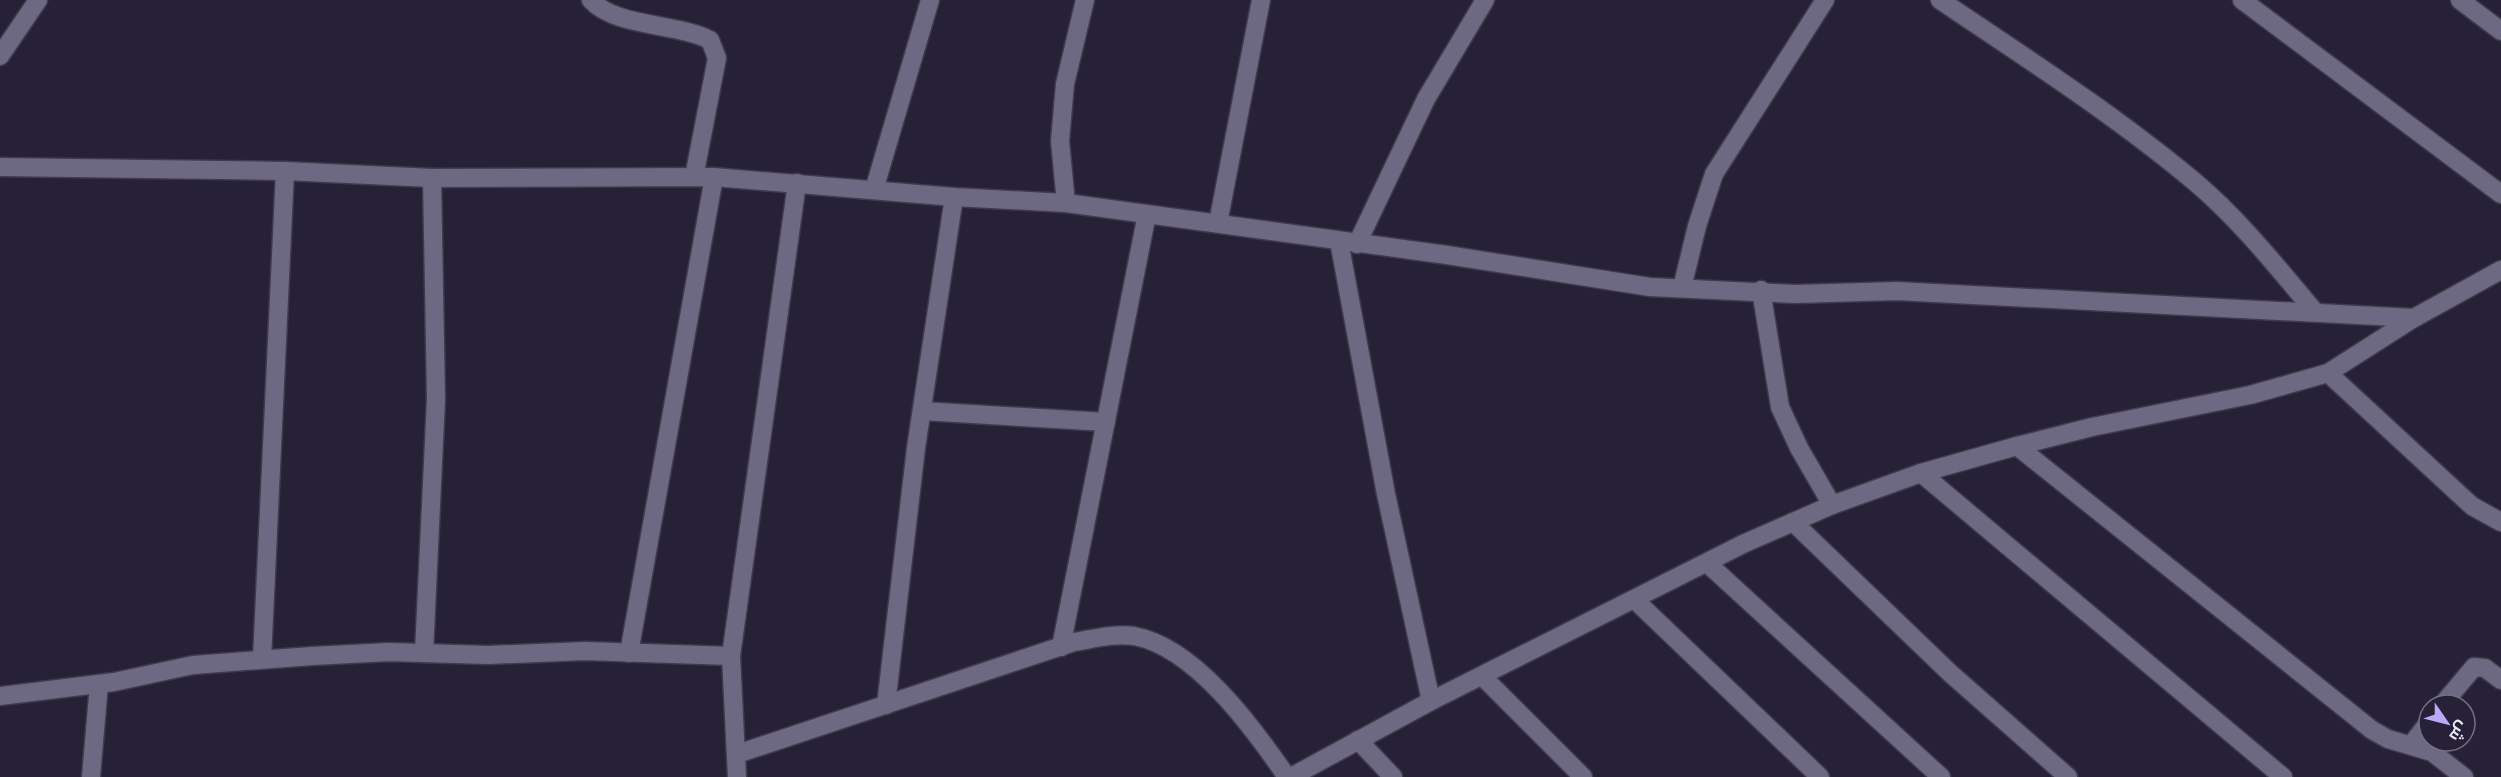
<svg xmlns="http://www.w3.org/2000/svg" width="2501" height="777" font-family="Mulish,Cairo,sans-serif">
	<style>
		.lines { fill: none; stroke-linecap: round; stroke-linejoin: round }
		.minor-casing { stroke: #3f3b4d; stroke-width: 21 }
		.minor { stroke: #6d6982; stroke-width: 18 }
	</style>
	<rect width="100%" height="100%" fill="#262137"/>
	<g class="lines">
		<!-- minor casing -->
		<g class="minor-casing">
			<g id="minor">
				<path d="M591 0C615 27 677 23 710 40L717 58 694 177"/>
				<path d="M1940 0C2026 58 2115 115 2195 182 2240 220 2277 267 2315 312"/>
				<path d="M2242 0 2501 194"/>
				<path d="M2460 0 2501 31"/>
				<path d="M0 56 38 0"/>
				<path d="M0 167 285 171 432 178 714 177 954 197 1066 203 1447 255 1650 287 1796 294 1897 291 2414 318"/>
				<path d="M874 190 930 0"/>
				<path d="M1066 203 1060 141 1065 84 1085 0"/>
				<path d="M1218 223 1261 0"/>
				<path d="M1339 241 1386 494 1431 701"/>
				<path d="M1357 244 1426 99 1485 0"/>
				<path d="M1682 288 1697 226 1714 174 1825 0"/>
				<path d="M1761 290 1780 407 1799 448 1832 505"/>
				<path d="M2328 373 2472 506 2501 522"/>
				<path d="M922 411 1106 422"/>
				<path d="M2017 446 2372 730 2388 739 2432 752 2464 777"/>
				<path d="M1921 473 2283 777"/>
				<path d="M1793 522 1950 673 2068 777"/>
				<path d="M1707 563 1941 777"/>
				<path d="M1635 600 1820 777"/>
				<path d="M1061 647 1147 214"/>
				<path d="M424 653 436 399 432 178"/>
				<path d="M629 653 714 177"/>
				<path d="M262 659 285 171"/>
				<path d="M1482 676 1583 777"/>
				<path d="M0 696 114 682 193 665 312 656 389 652 488 655 585 651 731 656"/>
				<path d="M886 705 916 448 954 197"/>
				<path d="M2442 705 2474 667 2485 668 2501 680"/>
				<path d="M1358 740 1393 777"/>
				<path d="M2411 745 2429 722"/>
				<path d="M737 754 1074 642C1093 639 1114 633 1134 636 1195 647 1254 729 1287 777"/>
				<path d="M91 777 99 684"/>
				<path d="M737 777 731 656 797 183"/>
				<path d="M1291 777 1431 701 1743 544 1832 505 1921 473 2017 446 2092 427 2250 395 2328 373 2414 318 2501 270"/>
			</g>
		</g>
		<!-- minor -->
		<use href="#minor" class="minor"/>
	</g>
	<!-- north arrow -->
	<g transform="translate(2447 723) rotate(125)"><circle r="28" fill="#262137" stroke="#757184" stroke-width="1.5"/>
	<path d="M0-4.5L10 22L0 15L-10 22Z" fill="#b9aaf7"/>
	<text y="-9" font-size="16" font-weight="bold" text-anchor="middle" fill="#ebe9f7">ش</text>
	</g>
</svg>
